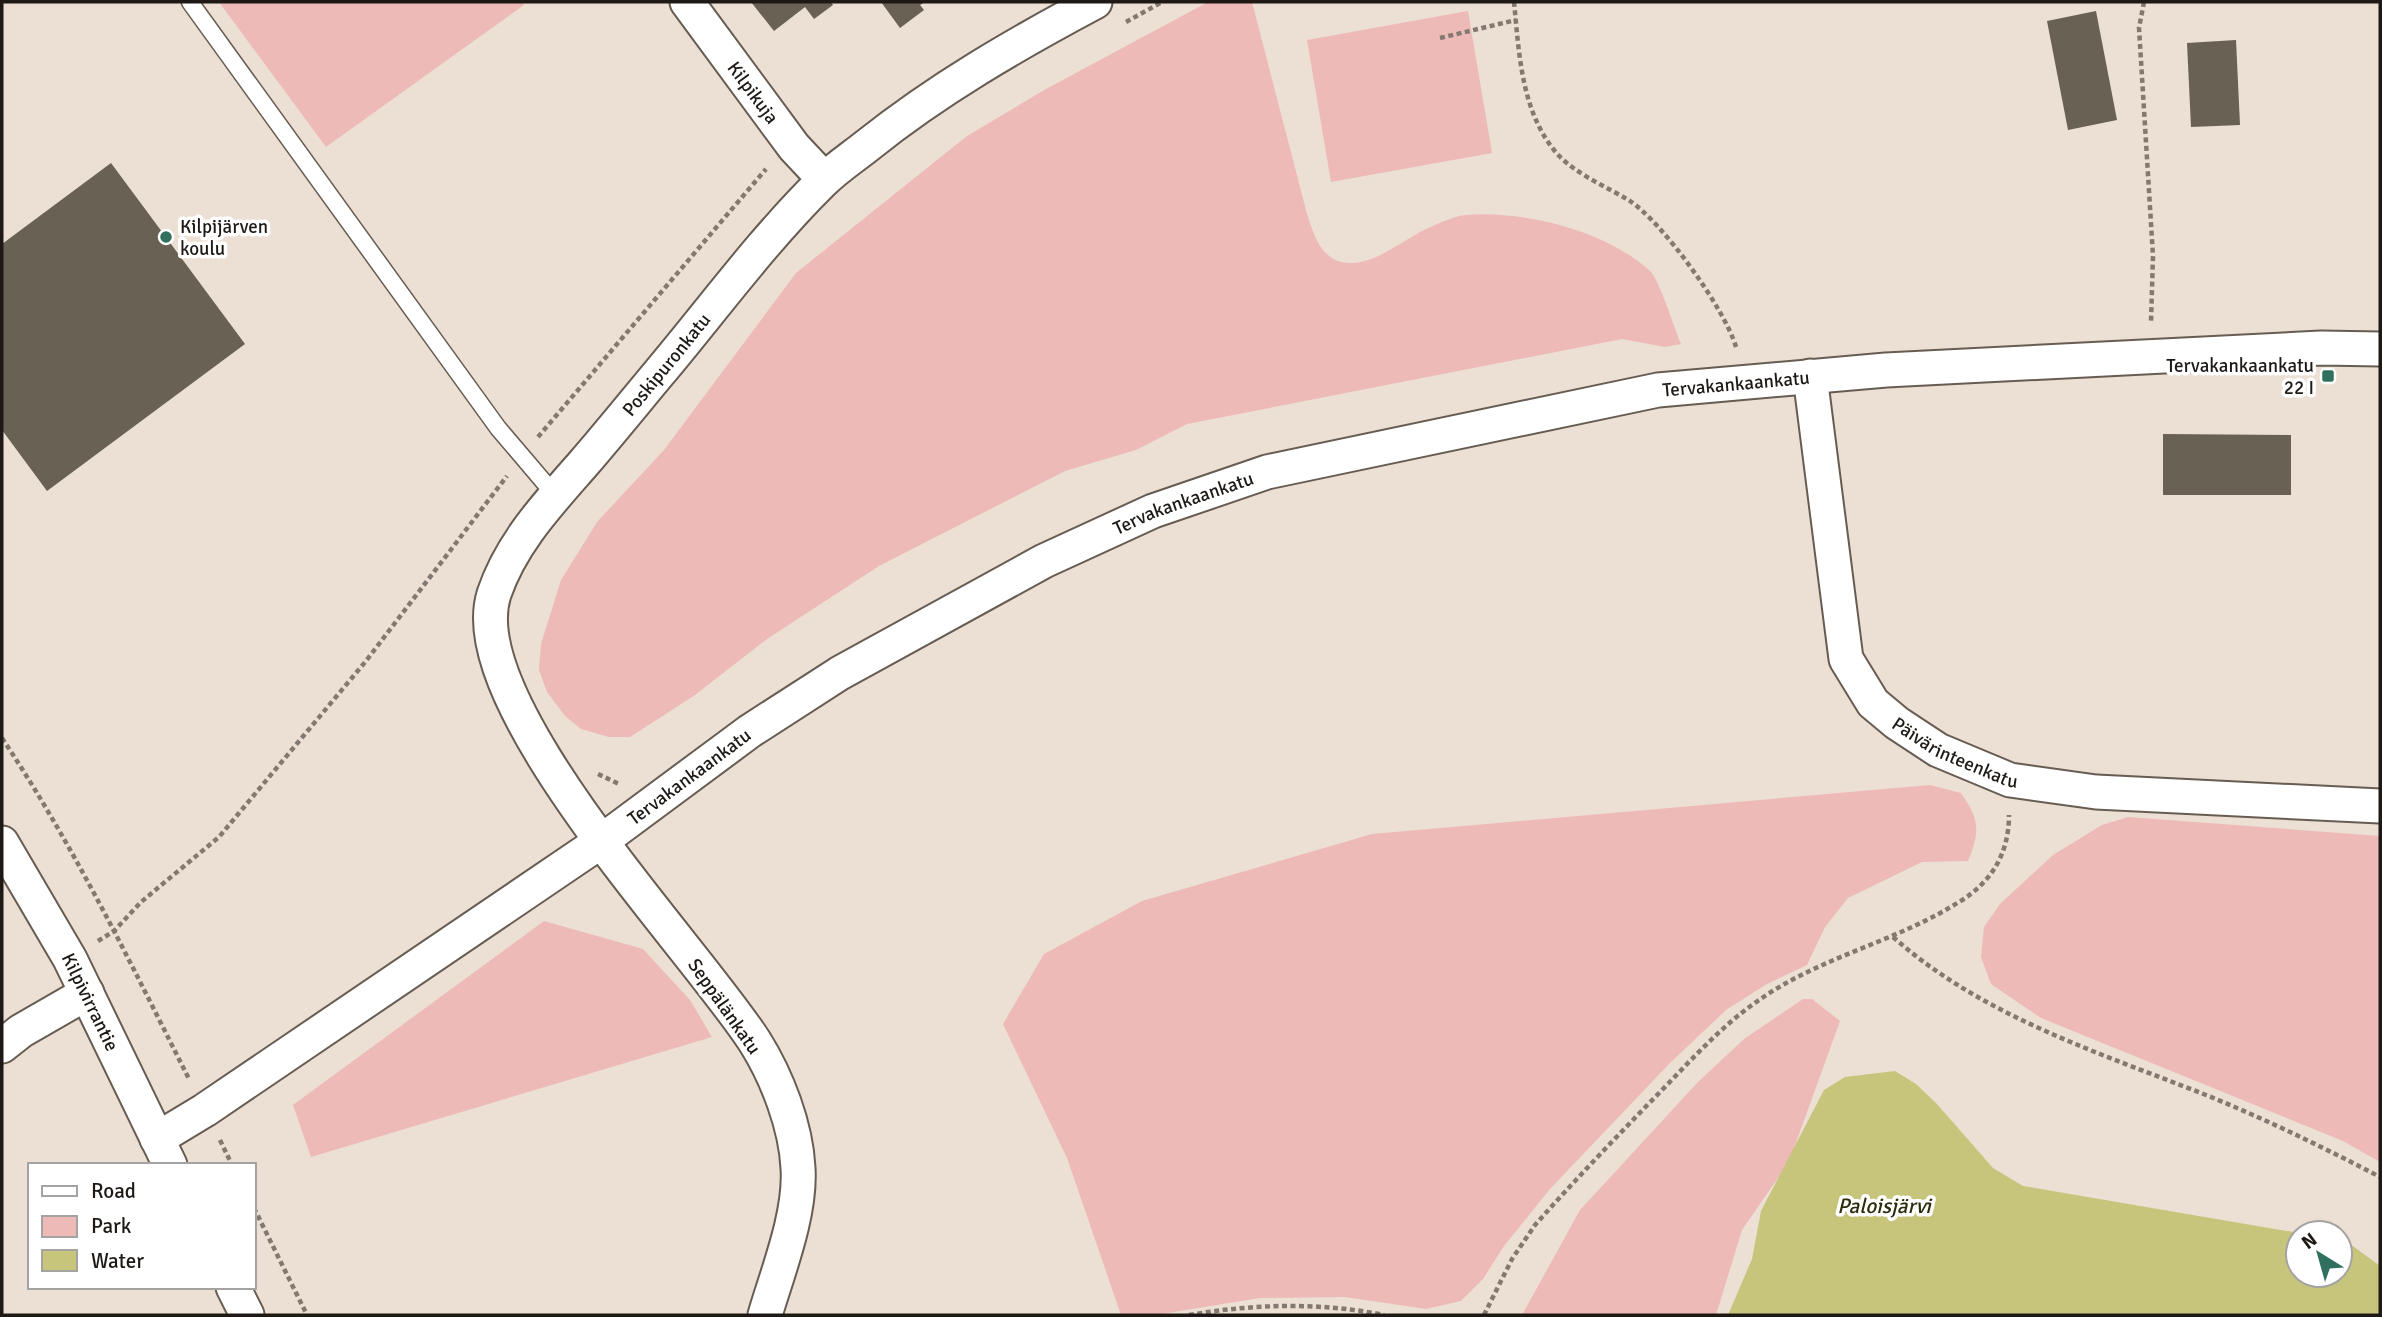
<svg xmlns="http://www.w3.org/2000/svg" width="2382" height="1317" font-family="Signika,sans-serif">
	<style>
		.green { fill: #eebab8 }
		.water { fill: #c7c57c }
		.building { fill: #686154 }
		.lines { fill: none; stroke-linecap: round; stroke-linejoin: round }
		.lane-casing { stroke: #675c52; stroke-width: 19 }
		.street-casing { stroke: #675c52; stroke-width: 37 }
		.path { stroke: #827971; stroke-width: 4.5; stroke-dasharray: 5 3.5; stroke-linecap: butt }
		.lane { stroke: #fff; stroke-width: 16 }
		.street { stroke: #fff; stroke-width: 33 }
		.poi-dot { fill: #31705e; stroke: #fff; stroke-width: 2.5 }
		.labels { text-anchor: middle; stroke-width: 7; stroke-linejoin: round; paint-order: stroke }
		.street-label { font-size: 19px; fill: #1e1915; stroke: #fff }
		.poi-label { font-size: 19px; fill: #1e1915; stroke: #fff; text-anchor: start }
		.water-label { font-size: 21px; font-style: italic; fill: #2d2c0c; stroke: #fff }
	</style>
	<rect width="100%" height="100%" fill="#ecdfd3"/>
	<!-- green -->
	<g class="green">
		<path d="M219 2H522L524 5 326 147Z"/>
		<path d="M1208 2H1252L1307 214C1313 232 1319 254 1338 261 1370 272 1404 237 1431 227 1441 222 1455 216 1466 215 1524 210 1607 231 1650 271 1659 279 1675 330 1681 344L1665 347 1622 339 1187 424 1136 450 1065 471 879 566 767 639 695 695 630 737H609L581 729 565 716 547 692 539 670 541 644 561 580 597 522 664 450 796 273 967 136 1046 89Z"/>
		<path d="M1468 11 1492 153 1331 182 1307 40Z"/>
		<path d="M1930 785 1961 793C1980 820 1980 831 1968 861L1922 862 1848 898 1825 927 1807 965 1767 984 1726 1010 1669 1064 1550 1189 1504 1246 1483 1279 1461 1301 1426 1309 1345 1297 1260 1298 1155 1315H1121L1067 1158 1003 1024 1044 954 1142 901 1372 834Z"/>
		<path d="M2128 817 2380 836V1162L2343 1141 2041 1018 1991 984 1981 957 1984 927 2000 904 2053 855 2102 825Z"/>
		<path d="M544 921 643 949 690 1000 712 1037 311 1157 293 1105Z"/>
		<path d="M1803 999H1812L1840 1021 1789 1162 1742 1230 1716 1315H1522L1580 1210 1698 1082 1744 1039Z"/>
	</g>
	<!-- water -->
	<path class="water" d="M1895 1071 1916 1084 1936 1103 1993 1168 2023 1186 2299 1233 2298 1275H2340V1240L2346 1241 2380 1266V1315H1728L1752 1259 1761 1211 1824 1090 1845 1077Z"/>
	<!-- building -->
	<g class="building">
		<path d="M751 2H831L833 5 814 19 805 7 774 31Z"/>
		<path d="M881 2H925L920 5 924 10 900 28Z"/>
		<path d="M2096 11 2117 120 2068 130 2047 21Z"/>
		<path d="M2236 40 2240 125 2191 127 2187 43Z"/>
		<path d="M111 163 245 344 47 491 2 430V244Z"/>
		<path d="M2163 434 2291 435V495H2163Z"/>
	</g>
	<g class="lines">
		<!-- lane casing -->
		<g class="lane-casing">
			<path id="lane" d="M190 2 498 428 555 495"/>
		</g>
		<!-- street casing -->
		<g class="street-casing">
			<g id="street">
				<path id="s1" d="M687 2 794 147 824 179"/>
				<path id="s2" d="M1810 376 1846 659 1873 703 1897 723 1938 750 2010 780 2096 792 2380 806"/>
				<path id="s3" d="M2 843 70 959 170 1165"/>
				<path d="M2 1046 21 1031 87 993"/>
				<path id="s4" d="M157 1139 205 1110 603 840 750 731 840 673 1044 561 1153 511 1267 472 1658 390 1886 370 2321 348 2380 349"/>
				<path d="M233 1287 247 1315"/>
				<path id="s5" d="M765 1315C778 1271 801 1214 798 1168 796 1126 777 1077 755 1042 695 948 459 704 494 594 511 543 548 504 583 464 609 434 634 403 659 373 712 310 763 240 822 182 836 168 853 157 868 145 938 89 1016 44 1095 2"/>
			</g>
		</g>
		<!-- path -->
		<g class="path">
			<path d="M1514 2C1519 52 1521 109 1554 150 1572 173 1606 186 1630 201 1663 223 1725 309 1736 347"/>
			<path d="M2144 2 2139 28 2153 256 2151 322"/>
			<path d="M1126 22 1162 2"/>
			<path d="M1440 38 1516 20"/>
			<path d="M538 437 766 169"/>
			<path d="M2 738C74 846 131 964 189 1079"/>
			<path d="M598 774 619 784"/>
			<path d="M1893 937C1982 1016 2097 1052 2206 1095 2265 1119 2323 1147 2380 1177"/>
			<path d="M98 941 114 931 141 902 219 837 366 661 507 476"/>
			<path d="M220 1140 232 1165"/>
			<path d="M254 1208 307 1315"/>
			<path d="M1189 1315C1253 1304 1320 1302 1384 1315"/>
			<path d="M1484 1315 1512 1259 1535 1225C1576 1179 1619 1134 1662 1090 1696 1055 1727 1020 1768 994 1828 955 1899 940 1959 902 1992 882 2009 853 2009 815"/>
		</g>
		<!-- lane -->
		<use href="#lane" class="lane"/>
		<!-- street -->
		<use href="#street" class="street"/>
	</g>
	<!-- markers -->
	<g class="poi-dot">
		<circle cx="166" cy="237" r="7"/>
		<rect x="2321" y="369" width="14" height="14" rx="3.5"/>
	</g>
	<g class="labels">
		<!-- street labels -->
		<g class="street-label">
			<text dy="7" stroke="none"><textPath href="#s1" startOffset="112">Kilpikuja</textPath></text>
			<text dy="7" stroke="none"><textPath href="#s5" startOffset="1104">Poskipuronkatu</textPath></text>
			<text dy="7" stroke="none"><textPath href="#s4" startOffset="1778">Tervakankaankatu</textPath></text>
			<text dy="7" stroke="none"><textPath href="#s4" startOffset="1211">Tervakankaankatu</textPath></text>
			<text dy="7" stroke="none"><textPath href="#s2" startOffset="434">Päivärinteenkatu</textPath></text>
			<text dy="7" stroke="none"><textPath href="#s4" startOffset="644">Tervakankaankatu</textPath></text>
			<text dy="7" stroke="none"><textPath href="#s3" startOffset="182">Kilpivirrantie</textPath></text>
			<text transform="translate(725 1006) rotate(55)" y="7">Seppälänkatu</text>
		</g>
		<!-- poi labels -->
		<g class="poi-label">
			<text x="180" y="233">Kilpijärven<tspan x="180" dy="22">koulu</tspan></text>
			<text x="2314" y="372" text-anchor="end">Tervakankaankatu<tspan x="2314" dy="22">22 I</tspan></text>
		</g>
		<!-- water labels -->
		<g class="water-label">
			<text x="1884" y="1213">Paloisjärvi</text>
		</g>
	</g>
	<!-- border -->
	<rect width="2382" height="1317" fill="none" stroke="#1e1915" stroke-width="7"/>
	<!-- legend -->
	<rect x="28" y="1163" width="228" height="126" fill="#ffffff" stroke="#a5a3a1" stroke-width="2"/>
	<rect x="42" y="1186" width="35" height="10" fill="#ffffff" stroke="#a5a3a1" stroke-width="2"/>
	<text x="91" y="1198" font-size="21" fill="#1e1915">Road</text>
	<rect x="42" y="1216" width="35" height="21" fill="#eebab8" stroke="#a5a3a1" stroke-width="2"/>
	<text x="91" y="1233" font-size="21" fill="#1e1915">Park</text>
	<rect x="42" y="1250" width="35" height="21" fill="#c7c57c" stroke="#a5a3a1" stroke-width="2"/>
	<text x="91" y="1268" font-size="21" fill="#1e1915">Water</text>
	<!-- north arrow -->
	<g transform="translate(2319 1254) rotate(323)"><circle r="33" fill="#ffffff" stroke="#a5a3a1" stroke-width="2"/>
	<path d="M0-5L12 26L0 18L-12 26Z" fill="#31705e"/>
	<text y="-10" font-size="19" font-weight="bold" text-anchor="middle" fill="#1e1915">N</text>
	</g>
</svg>
